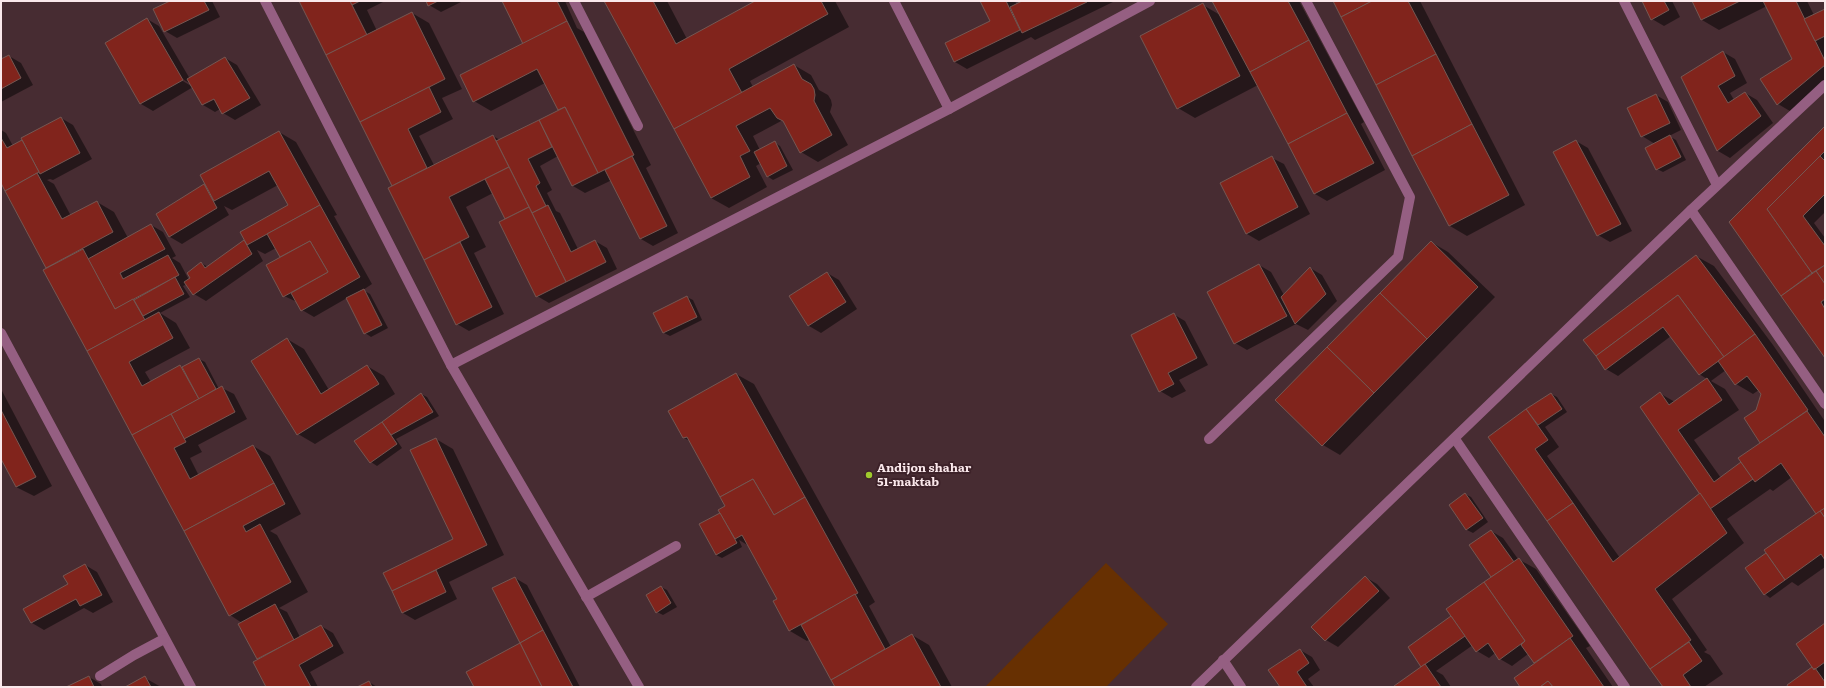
<svg xmlns="http://www.w3.org/2000/svg" width="1826" height="688" font-family="Literata,serif">
	<style>
		.green { fill: #673002 }
		.shadow { fill: #0007; fill-rule: evenodd }
		.building { fill: #81241c; stroke: #755752 }
		.lines { fill: none; stroke-linecap: round; stroke-linejoin: round }
		.minor { stroke: #955f82; stroke-width: 10 }
		.poi-dot { fill: #9fca2d; stroke: #3d2229; stroke-width: 1.5 }
		.labels { text-anchor: middle; stroke-width: 4; stroke-linejoin: round; paint-order: stroke }
		.poi-label { font-size: 12px; font-weight: bold; fill: #fae8eb; stroke: #3d2229; text-anchor: start }
	</style>
	<rect width="100%" height="100%" fill="#472c32"/>
	<!-- green -->
	<path class="green" d="M1106 563 1168 624 1106 687H985Z"/>
	<!-- shadow -->
	<g class="shadow">
		<path d="M172 1H212L220 17 177 38 165 31Z"/>
		<path d="M301 1H385L367 10 377 31 412 13 429 23 462 89 442 98 453 119 419 136 434 165 493 136 500 140 560 110 545 83 491 111 474 101 524 44 503 1H565L577 28 584 32 651 165 646 168 678 233 653 246 641 239 612 180 585 193 573 186 558 156 540 166 552 190 547 193 556 211 560 213 578 249 595 241 607 248 617 269 549 303 537 296 507 220 493 193 466 207 486 247 474 253 504 314 469 331 457 324 389 188 393 186Z"/>
		<path d="M427 1H463L441 12 429 5Z"/>
		<path d="M606 1H667L687 39 758 1H835L849 27 750 81 753 87 794 65 811 75 819 90 828 95 831 100 832 105 830 112 848 145 818 162 801 152 783 120 753 136 760 150 775 143 780 146 793 170 773 180 767 176 761 163 756 166 767 187 729 208 711 198Z"/>
		<path d="M981 1H1015L1017 5 1025 1H1115L1035 40 1031 37 967 69 955 62 947 43 991 22Z"/>
		<path d="M1213 1H1299L1364 122 1361 124 1385 170 1327 201 1315 194 1258 85 1195 118 1178 108 1203 5 1220 15Z"/>
		<path d="M1334 1H1420L1525 205 1467 236 1450 226Z"/>
		<path d="M1643 1H1672L1680 17 1664 26 1652 19Z"/>
		<path d="M1693 1H1807L1814 15 1825 10V89L1795 114 1778 104 1793 60 1767 6 1719 30 1702 20Z"/>
		<path d="M147 19 159 26 190 79 225 58 237 65 261 105 235 120 223 113 220 109 215 112 203 105 193 87 153 111 141 104 106 43ZM179 77 191 84V86L178 78Z"/>
		<path d="M1723 52 1735 59 1747 83 1730 93 1734 100 1745 93 1757 100 1773 123 1730 158 1718 151 1683 78Z"/>
		<path d="M9 56 21 63 33 85 1 102V60Z"/>
		<path d="M1656 95 1668 102 1681 130 1669 136 1676 140 1686 160 1663 172 1657 169 1655 144 1642 136Z"/>
		<path d="M61 118 73 125 92 159 53 180 50 179 47 180 54 184 71 216 97 202 114 212 128 238 151 225 163 232 176 256 172 258 180 263 189 280 201 263 208 267 244 241 247 243 289 205 278 185 232 210 224 206 229 215 182 244 170 237 157 214 204 185 207 187 279 132 296 142 337 215 334 216 372 284 363 290 370 294 388 328 371 337 365 333 347 298 314 317 302 310 297 302 284 296 281 258 276 248 265 254 257 250 263 261 206 301 194 294 187 284 183 286 190 297 160 313 176 323 190 348 145 372 151 382 180 366 183 368 199 359 205 362 219 389 222 388 234 394 247 419 198 445 202 452 190 458 199 476 253 446 270 456 301 514 270 531 277 535 308 592 279 608 287 612 300 637 321 626 333 633 344 653 310 672 318 687H267L259 660 240 624 242 623 230 615 45 270 48 269 1 181V130L6 133 13 146Z"/>
		<path d="M1825 127V212L1814 223 1825 238V356L1782 295Z"/>
		<path d="M1576 141 1588 148 1632 231 1610 242 1598 235Z"/>
		<path d="M1272 158 1284 164 1310 214 1259 241 1247 234 1221 184Z"/>
		<path d="M1431 242 1448 252 1495 297 1340 455 1323 445 1277 400Z"/>
		<path d="M1696 256 1714 266 1773 345 1824 420 1825 567 1798 586 1792 582 1770 598 1765 594 1766 554 1770 556 1818 514 1792 477 1773 491 1770 489 1727 519 1744 543 1672 599 1707 650 1704 652 1710 655 1723 674 1704 687H1664L1489 437 1551 394 1557 397 1567 412 1545 427 1559 447 1547 456 1620 558 1701 494 1661 394 1675 402 1707 379 1699 374 1671 336 1618 376 1606 369 1596 356ZM1726 370 1736 384 1753 394 1759 390 1762 394 1756 411 1745 418 1762 443 1743 463 1721 478 1694 440 1739 410 1725 389 1711 381Z"/>
		<path d="M1259 265 1271 272 1284 295 1310 268 1322 275 1337 301 1308 330 1296 324 1247 350 1235 343Z"/>
		<path d="M827 273 839 280 857 309 821 333 809 326 790 297Z"/>
		<path d="M687 297 693 300 702 320 670 336 664 333 654 313Z"/>
		<path d="M1173 314 1185 321 1208 365 1179 380 1186 391 1172 398 1160 391Z"/>
		<path d="M287 339 304 349 329 390 367 366 384 376 395 394 315 444 298 434Z"/>
		<path d="M736 374 754 384 875 602 869 606 891 647 912 635 929 645 952 687H836L810 639 807 641 790 631 774 602 778 599 749 546 739 540 742 547 722 558 716 555 721 513 726 506 690 441 684 438Z"/>
		<path d="M1 389 52 486 34 496 16 487 1 457Z"/>
		<path d="M421 394 427 397 439 416 396 439 402 448 377 466 371 462 356 441Z"/>
		<path d="M436 439 453 449 504 555 449 582 457 599 415 620 403 613 384 573 454 540Z"/>
		<path d="M1465 494 1471 497 1488 522 1473 533 1467 530 1450 505Z"/>
		<path d="M1491 531 1503 538 1518 559 1536 569 1590 646 1586 648 1613 687H1521L1535 664 1528 654 1512 666 1500 659 1495 653 1489 658 1477 651 1473 645 1436 671 1443 675 1451 687H1396L1423 667 1453 617 1493 577Z"/>
		<path d="M85 565 97 572 113 602 93 613 84 608 44 630 32 623 70 585Z"/>
		<path d="M1365 577 1377 584 1390 598 1338 647 1326 640Z"/>
		<path d="M515 578 527 585 580 687H475L522 646Z"/>
		<path d="M661 587 667 590 677 607 663 615 657 612Z"/>
		<path d="M1825 625V687H1789L1813 668Z"/>
		<path d="M1300 650 1312 657 1320 670 1308 679 1314 687H1281Z"/>
		<path d="M89 677 101 684 102 687H70Z"/>
		<path d="M145 678 161 687H127Z"/>
		<path d="M369 682 377 687H359Z"/>
	</g>
	<!-- building -->
	<g class="building">
		<path d="M170 1H204L209 10 164 32 153 9Z"/>
		<path d="M299 1H350L367 35 326 55Z"/>
		<path d="M350 1H360L352 5Z"/>
		<path d="M426 1H438L428 6Z"/>
		<path d="M502 1H557L567 21 523 44Z"/>
		<path d="M604 1H653L676 44 755 1H821L828 14 729 69 742 93 674 129Z"/>
		<path d="M980 1H1006L1020 30 954 62 945 43 990 21Z"/>
		<path d="M1022 1H1087V2L1022 33 1010 7Z"/>
		<path d="M1212 1H1288L1309 40 1250 72Z"/>
		<path d="M1333 1H1372L1341 17Z"/>
		<path d="M1372 1H1408L1436 54 1376 85 1341 17Z"/>
		<path d="M1642 1H1664L1669 10 1651 20Z"/>
		<path d="M1692 1H1740L1701 20Z"/>
		<path d="M1763 1H1796L1825 61V65L1777 105 1760 79 1792 59Z"/>
		<path d="M1203 3 1240 76 1177 109 1140 36Z"/>
		<path d="M1825 9V36L1815 41 1804 19Z"/>
		<path d="M412 12 445 79 360 122 326 55Z"/>
		<path d="M147 18 183 80 140 104 105 43Z"/>
		<path d="M567 21 634 155 598 173 565 107 558 110 537 69 473 102 460 75Z"/>
		<path d="M1309 40 1347 113 1288 144 1250 72Z"/>
		<path d="M1723 51 1735 76 1718 86 1728 103 1745 92 1761 116 1717 151 1681 77Z"/>
		<path d="M1436 54 1472 124 1412 156 1376 85Z"/>
		<path d="M9 55 21 78 1 89V59Z"/>
		<path d="M225 57 250 98 222 114 214 99 202 105 187 79Z"/>
		<path d="M794 64 802 79 811 84 814 89 815 95 814 101 832 135 800 153 783 121 777 118 770 108 736 126 750 151 740 156 750 177 711 198 674 129Z"/>
		<path d="M429 87 441 112 408 129 427 168 392 186 360 122Z"/>
		<path d="M1656 94 1670 123 1641 137 1627 108Z"/>
		<path d="M565 107 598 173 572 186 539 120Z"/>
		<path d="M1347 113 1374 163 1314 194 1288 144Z"/>
		<path d="M61 117 80 153 40 174 21 138Z"/>
		<path d="M539 120 552 147 528 159 540 183 536 186 546 206 532 213 496 141Z"/>
		<path d="M1472 124 1509 195 1449 226 1412 156Z"/>
		<path d="M1825 126V151L1767 209 1812 273 1781 296 1729 222Z"/>
		<path d="M279 131 320 205 247 245 240 232 288 205 269 171 214 201 200 175Z"/>
		<path d="M493 135 509 167 449 197 469 237 424 260 388 188Z"/>
		<path d="M1670 135 1681 157 1656 170 1645 148Z"/>
		<path d="M1 138 7 148 22 140 39 172 5 191 1 183Z"/>
		<path d="M1576 140 1621 224 1597 236 1553 152Z"/>
		<path d="M775 141 787 166 767 177 754 152Z"/>
		<path d="M632 156 667 226 640 239 605 170Z"/>
		<path d="M1272 156 1298 207 1246 234 1220 183Z"/>
		<path d="M1820 156 1825 161V194L1803 216 1825 246V265L1812 273 1767 209Z"/>
		<path d="M509 167 529 207 505 219 485 179Z"/>
		<path d="M37 173 62 219 97 201 113 232 46 268 5 191Z"/>
		<path d="M204 184 217 208 169 237 156 214Z"/>
		<path d="M320 205 360 277 301 311 291 293 328 272 310 241 280 257 267 234Z"/>
		<path d="M548 205 571 252 595 240 606 262 566 282 532 213Z"/>
		<path d="M529 207 566 282 536 297 499 222Z"/>
		<path d="M151 224 165 249 120 273 123 279 168 255 179 275 115 309 88 259Z"/>
		<path d="M244 240 252 254 193 295 184 282 190 278 187 273 201 262 205 268Z"/>
		<path d="M310 241 328 272 283 297 266 265Z"/>
		<path d="M1431 241 1478 287 1427 339 1380 293Z"/>
		<path d="M460 242 492 307 456 325 424 260Z"/>
		<path d="M83 249 115 309 133 299 145 320 87 351 43 270Z"/>
		<path d="M1696 255 1755 334 1724 357 1678 295 1596 356 1583 340Z"/>
		<path d="M1259 264 1287 316 1234 344 1207 292Z"/>
		<path d="M1825 265V284L1816 271Z"/>
		<path d="M1310 267 1326 294 1295 324 1281 297Z"/>
		<path d="M1816 271 1825 284V299L1821 302 1825 309V358L1781 296Z"/>
		<path d="M827 272 846 302 808 326 789 296Z"/>
		<path d="M175 277 184 294 143 316 134 300Z"/>
		<path d="M364 289 382 325 364 334 346 298Z"/>
		<path d="M1380 293 1427 339 1374 393 1327 347Z"/>
		<path d="M1678 295 1724 357 1699 375 1663 327 1605 370 1596 356Z"/>
		<path d="M687 296 697 317 663 333 653 313Z"/>
		<path d="M159 312 173 338 129 362 142 386 180 365 199 399 132 435 87 351Z"/>
		<path d="M1174 313 1197 358 1168 373 1174 384 1159 392 1131 335Z"/>
		<path d="M1755 334 1808 410 1760 443 1744 418 1756 410 1761 394 1747 376 1735 385 1718 361Z"/>
		<path d="M287 338 321 394 367 365 379 384 297 435 251 361Z"/>
		<path d="M1327 347 1374 393 1322 446 1275 400Z"/>
		<path d="M199 358 216 389 199 399 182 367Z"/>
		<path d="M736 373 805 497 774 515 753 479 720 497 687 437 683 438 668 411Z"/>
		<path d="M1707 378 1722 400 1678 430 1714 482 1741 462 1753 479 1710 509 1640 407 1660 392 1669 405Z"/>
		<path d="M222 386 235 412 184 439 171 414Z"/>
		<path d="M421 393 433 412 391 435 382 422Z"/>
		<path d="M1551 393 1562 409 1538 425 1526 409Z"/>
		<path d="M1526 409 1548 440 1535 449 1573 503 1547 521 1488 437Z"/>
		<path d="M1 410 36 477 16 487 1 459Z"/>
		<path d="M1807 411 1825 437V508L1816 514 1781 463 1755 482 1738 458Z"/>
		<path d="M171 414 186 442 174 448 190 479 253 445 274 483 184 531 132 435Z"/>
		<path d="M382 422 397 444 370 463 354 441Z"/>
		<path d="M436 438 487 545 392 591 383 573 453 539 410 450Z"/>
		<path d="M753 479 774 515 805 497 858 593 789 631 773 601 777 599 742 535 735 539 718 510 725 506 720 497Z"/>
		<path d="M274 483 285 504 243 526 246 532 260 524 291 582 229 616 184 531Z"/>
		<path d="M1465 493 1483 518 1466 530 1449 505Z"/>
		<path d="M1700 493 1727 533 1655 589 1691 640 1650 669 1547 521 1573 503 1613 562Z"/>
		<path d="M1825 508V518L1820 511Z"/>
		<path d="M1820 511 1825 518V560L1821 554 1785 580 1764 550Z"/>
		<path d="M720 513 737 543 716 555 699 524Z"/>
		<path d="M1491 530 1514 562 1491 577 1469 545Z"/>
		<path d="M1766 553 1785 580 1764 595 1745 568Z"/>
		<path d="M1519 558 1573 636 1534 663 1521 645 1525 641 1484 582Z"/>
		<path d="M85 564 102 595 80 606 76 599 31 623 23 609 68 584 63 576Z"/>
		<path d="M436 570 446 592 402 613 392 591Z"/>
		<path d="M1365 576 1379 591 1325 641 1311 627Z"/>
		<path d="M515 577 543 630 520 643 492 588Z"/>
		<path d="M1484 582 1525 641 1499 660 1488 643 1476 652 1446 609Z"/>
		<path d="M661 586 671 603 656 613 646 595Z"/>
		<path d="M855 594 885 649 831 680 801 625Z"/>
		<path d="M275 604 294 640 257 659 238 624Z"/>
		<path d="M1451 616 1465 636 1421 667 1408 647Z"/>
		<path d="M1825 623V662L1814 670 1796 644Z"/>
		<path d="M321 625 333 646 299 665 311 687H266L253 662Z"/>
		<path d="M543 630 573 687H542L520 643Z"/>
		<path d="M912 634 941 687H835L831 680Z"/>
		<path d="M1570 638 1604 687H1553L1548 681 1540 687H1520L1514 678Z"/>
		<path d="M1689 642 1702 661 1683 675 1691 687H1663L1650 669Z"/>
		<path d="M520 643 542 687H474L466 672Z"/>
		<path d="M1300 649 1309 663 1297 672 1307 687H1280L1268 670Z"/>
		<path d="M1425 664 1441 687H1395L1394 686Z"/>
		<path d="M1812 667 1814 670 1815 668 1825 682V687H1788L1787 685Z"/>
		<path d="M89 676 94 687H66Z"/>
		<path d="M145 676 151 687H125Z"/>
		<path d="M369 681 372 687H357Z"/>
		<path d="M1548 681 1553 687H1540Z"/>
	</g>
	<g class="lines">
		<!-- minor -->
		<g class="minor">
			<path d="M265 1 451 365 639 687"/>
			<path d="M574 1 638 126"/>
			<path d="M894 1 949 109"/>
			<path d="M1624 1 1717 185"/>
			<path d="M1691 210 1825 404"/>
			<path d="M1 333 191 687"/>
			<path d="M451 365 949 109 1150 1"/>
			<path d="M1209 439 1398 257 1410 197 1306 1"/>
			<path d="M1455 439 1625 687"/>
			<path d="M586 597 676 546"/>
			<path d="M1223 660 1241 687"/>
			<path d="M100 676 134 655 164 639"/>
			<path d="M1196 687 1691 210 1825 85"/>
		</g>
	</g>
	<!-- markers -->
	<circle class="poi-dot" cx="869" cy="475" r="4"/>
	<g class="labels">
		<!-- poi labels -->
		<g class="poi-label">
			<text x="877" y="472">Andijon shahar<tspan x="877" dy="14">51-maktab</tspan></text>
		</g>
	</g>
	<!-- border -->
	<rect width="1826" height="688" fill="none" stroke="#fae8eb" stroke-width="4"/>
</svg>
